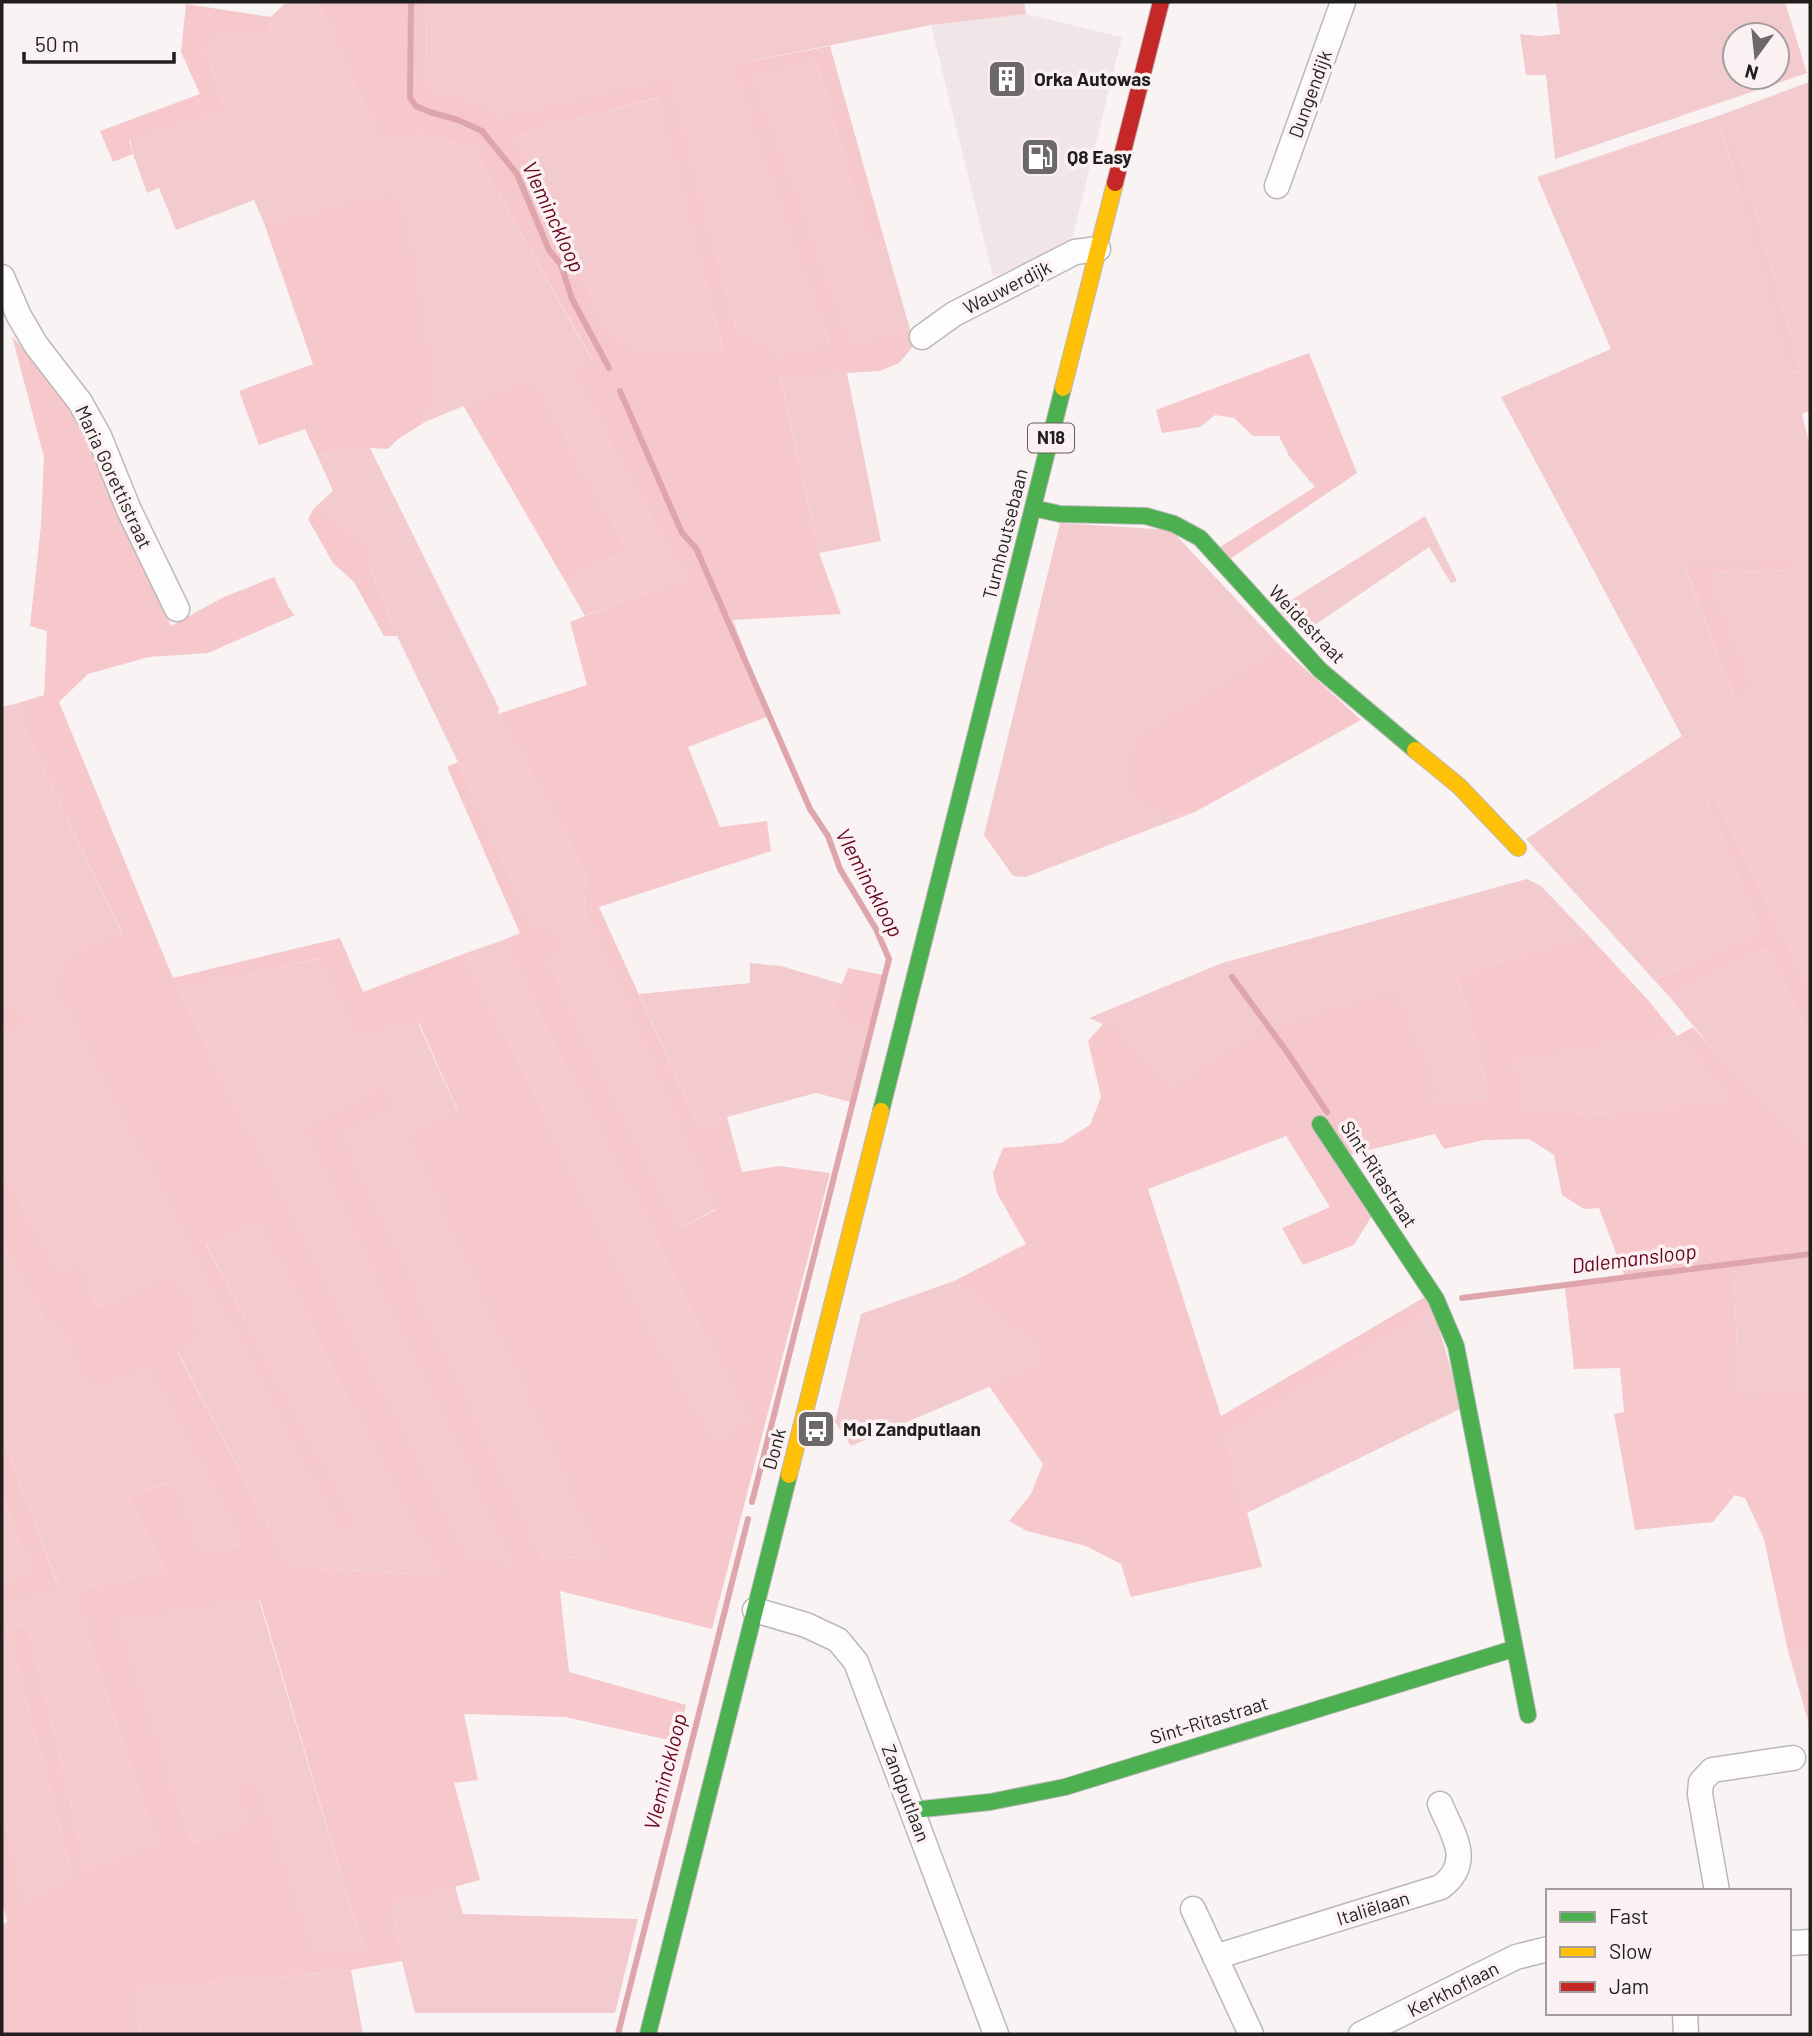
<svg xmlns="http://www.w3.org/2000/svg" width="1812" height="2036" font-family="Barlow,sans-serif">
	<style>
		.built { fill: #f2e5e7 }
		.green { fill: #f3cbcf; fill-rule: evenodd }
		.forest { fill: #f6c8cc; fill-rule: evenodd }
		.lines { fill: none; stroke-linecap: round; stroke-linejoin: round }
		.stream { stroke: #dea6ac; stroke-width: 6 }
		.street-casing { stroke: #bcb8b8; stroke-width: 27 }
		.fast-casing { stroke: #bcb8b8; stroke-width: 18 }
		.slow-casing { stroke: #bcb8b8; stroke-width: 18 }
		.jam-casing { stroke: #bcb8b8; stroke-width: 18 }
		.street { stroke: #fefdfd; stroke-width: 24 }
		.fast { stroke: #4caf50; stroke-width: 16 }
		.slow { stroke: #ffc107; stroke-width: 16 }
		.jam { stroke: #c62828; stroke-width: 16 }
		.labels { text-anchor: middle; stroke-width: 7; stroke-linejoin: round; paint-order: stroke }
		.shield { fill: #fbf1f2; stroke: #625d5e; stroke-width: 2 }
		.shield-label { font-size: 18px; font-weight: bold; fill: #211e1e }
		.poi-label { font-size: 19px; font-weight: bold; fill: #211e1e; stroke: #fbf1f2; text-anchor: start }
		.street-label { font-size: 19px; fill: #211e1e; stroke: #fbf1f2 }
		.water-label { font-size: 21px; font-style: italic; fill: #650420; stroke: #fbf1f2 }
	</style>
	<rect width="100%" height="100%" fill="#f9f3f4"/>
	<!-- built -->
	<path class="built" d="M1026 14 1122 37 1071 243 993 277 931 25Z"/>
	<!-- green -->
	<g class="green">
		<path d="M286 2H317L381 143 423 135 473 148 592 360 571 373 684 578 585 616 565 581 628 550 534 377 425 422 436 393 393 194 264 223 254 200 176 230 159 188 147 193 133 154 130 139 225 112 206 47 215 33H247L270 36 271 17Z"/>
		<path d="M426 2H1024L1026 14 931 25 732 65 799 249 831 346 774 355 736 328 671 79 498 119 482 100 443 93 427 83Z"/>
		<path d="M1556 2H1785L1807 73 1555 159 1546 75H1526L1520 34 1539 36 1560 34ZM1735 35H1777V77H1735Z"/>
		<path d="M816 61 865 234 887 249 910 329 852 347 751 74Z"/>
		<path d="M1809 82 1810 413 1809 411 1802 414 1810 447V986L1715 798 1707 801 1760 931 1654 980 1526 839 1682 736 1501 397 1611 349 1537 177 1718 116ZM1731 124 1801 371 1792 373 1721 129ZM1684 565 1795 570 1706 573 1753 694 1734 698Z"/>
		<path d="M660 97 723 352 634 348 606 327 517 136Z"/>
		<path d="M847 373 881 541 819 553 780 376Z"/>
		<path d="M370 448 499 708 498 714 586 874 584 911 716 1209 681 1228 549 963 550 921 533 928 458 762 397 636 370 565 352 531 339 525 328 511 314 508 333 491 317 455Z"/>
		<path d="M1425 516 1457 581 1451 583 1429 547 1303 633 1277 609Z"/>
		<path d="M1060 523 1171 530 1282 648 1168 817 1195 812 1026 877 1013 876 984 835Z"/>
		<path d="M18 703 25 732 123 935 88 944 66 956 342 1533 354 1525 206 1244 258 1224 439 1576 290 1566 177 1351 168 1279 97 1307 82 1265 63 1275 2 1170V1033L32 1024 28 1014 7 1004 2 999V707Z"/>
		<path d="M1527 879 1541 886 1587 934 1457 975 1490 1098 1436 1104V1086L1279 1028 1243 1039 1174 1088 1107 1020 1103 1024 1089 1018 1222 963Z"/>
		<path d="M501 941 747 1418 716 1445 643 1315 466 953Z"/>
		<path d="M1765 949 1810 1034V1148C1761 1099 1712 1051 1669 996Z"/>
		<path d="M321 958 355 1033 418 1023 459 1114 409 1134 602 1556 544 1559 340 1133 397 1110 384 1084 302 1127 515 1563 469 1561 179 991Z"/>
		<path d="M750 963 781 966 842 984 833 1008 855 1029 870 1035 854 1103 816 1093 727 1117 699 1127 639 994 750 983Z"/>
		<path d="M1677 1036 1734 1097 1600 1114 1522 1108 1513 1061Z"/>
		<path d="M2 1243 48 1327 60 1322 89 1388 149 1367 242 1544 203 1551 172 1482 128 1496 165 1571 73 1590 155 1843 86 1867 28 1623 7 1630 73 1876 28 1905 2 1811V1606L58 1585 2 1434Z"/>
		<path d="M1810 1245V1386L1739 1397 1734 1278Z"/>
		<path d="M954 1281 1033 1345 1040 1365 851 1446 835 1422 861 1314Z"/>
		<path d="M1434 1311 1462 1408 1247 1513 1226 1436Z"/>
		<path d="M2 1497 31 1572 2 1582Z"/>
		<path d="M259 1600 363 1948 315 1956 259 1781 248 1823 193 1842 116 1618Z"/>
		<path d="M1810 1648V1728L1788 1651Z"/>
		<path d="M455 1886 463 1914 638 1919 615 2013H415L402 1961 392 1904Z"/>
		<path d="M351 1970 363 2034H140L136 1991Z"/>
	</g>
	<!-- forest -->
	<g class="forest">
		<path d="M317 2H426L427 83 443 93 482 100 498 118 671 78 736 328 755 341 768 340 774 355 831 345 732 65 830 46 887 249 865 234 816 61 752 75 852 346 910 329 915 344 899 363 880 371 780 377 819 553 841 614 733 620 769 716 688 747 720 827 767 821 771 851 599 907 699 1127 727 1117 742 1172 779 1166 830 1173 712 1629 560 1591 569 1672 686 1705 678 1742 565 1717 464 1714 478 1780 454 1783 480 1880 392 1904 402 1961 351 1970 137 1991 140 2034H2V1925L7 1922 2 1901V1811L28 1904 73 1876 7 1630 28 1623 86 1867 155 1843 73 1590 165 1571 128 1496 173 1482 203 1551 242 1544 149 1368 89 1389 60 1323 48 1327 2 1243V1170L63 1275 82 1264 97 1307 168 1278 191 1301 198 1339 177 1352 290 1566 439 1576 258 1224 206 1245 355 1525 342 1533 56 989 66 956 88 944 123 934 25 732 18 703 44 695 47 631 30 626 41 525 44 457 12 336 66 400 95 454 171 626 224 597 274 577 289 608 295 615 208 653 149 657 88 674 59 702 173 978 340 938 363 992 466 953 643 1315 716 1444 747 1418 501 941 520 933 447 767 458 762 533 928 550 921 561 948 549 963 681 1228 716 1210 584 911 586 874 498 714 587 685 570 622 684 578 571 373 592 359 473 148 423 135 381 143ZM659 97 723 351 634 348 606 327 517 136ZM320 958 355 1034 419 1023 459 1113 408 1134 601 1556 544 1559 341 1133 397 1110 384 1084 302 1127 514 1563 469 1560 179 991ZM260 1600 363 1948 315 1955 259 1781 239 1788 247 1823 193 1842 117 1619Z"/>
		<path d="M186 4 271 17 270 36 247 33 215 34 206 47 225 112 129 140 133 154 113 162 100 131 200 94 181 52Z"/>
		<path d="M1731 124 1801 371 1791 373 1721 128Z"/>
		<path d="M393 193 408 227 436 393 425 422 398 439 388 449 370 448 317 455 305 429 259 445 239 391 313 364 264 223Z"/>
		<path d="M1309 353 1357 473 1230 559 1220 547 1315 487 1289 456 1279 436H1253L1234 418 1215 415 1200 427 1162 433 1156 410Z"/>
		<path d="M534 377 628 550 565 581 463 405Z"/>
		<path d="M314 508 328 511 339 525 352 531 371 548 370 566 397 636H384L354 582 333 563 308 519Z"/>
		<path d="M1793 561 1796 570 1707 573 1754 694 1734 698 1684 564Z"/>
		<path d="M1282 648 1361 720 1195 812 1168 817 1136 802 1126 768 1141 734Z"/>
		<path d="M1715 798 1810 986V1034L1765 949 1669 996 1654 980 1760 931 1707 801Z"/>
		<path d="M1587 934 1648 1000 1677 1036 1693 1027 1751 1089 1810 1148V1245L1734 1278 1739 1396 1810 1386V1648L1788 1651 1764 1539 1745 1498 1735 1495 1713 1522 1635 1530 1614 1414 1624 1412 1620 1368 1574 1369 1565 1288 1625 1277 1599 1208 1584 1209 1562 1195 1554 1155 1529 1139 1484 1140 1444 1149 1435 1134 1340 1157 1373 1214 1354 1245 1303 1265 1282 1228 1330 1207 1286 1136 1148 1189 1221 1416 1425 1297 1434 1311 1226 1436 1262 1567 1131 1597 1121 1564 1086 1546 1027 1531 1009 1521 1031 1494 1043 1464 989 1386 1039 1365 1033 1345 954 1281 1026 1244 997 1193 993 1173 1003 1148 1061 1143 1090 1125 1101 1097 1088 1041 1107 1019 1174 1087 1243 1039 1320 1013 1396 991 1436 1086V1104L1490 1098 1457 975ZM1677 1036 1733 1097 1600 1114 1523 1108 1514 1061Z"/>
		<path d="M848 968 883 975 870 1035 855 1029 833 1008Z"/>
		<path d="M2 999 7 1004 29 1014 32 1025 2 1033Z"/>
		<path d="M2 1434 58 1586 2 1606V1582L31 1572 2 1497Z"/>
	</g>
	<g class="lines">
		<!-- stream -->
		<g class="stream">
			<path d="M411 2 410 98 416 106 430 112 458 120 482 131 517 174 549 250 561 265 572 299 609 368"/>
			<path d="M620 391 682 533 696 548 810 809 828 836 840 869 876 929 889 959 752 1502"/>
			<path d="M1232 977 1287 1052 1327 1112"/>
			<path d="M1462 1298 1810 1254"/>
			<path d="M618 2034 748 1519"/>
		</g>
		<!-- street casing -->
		<g class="street-casing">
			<g id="street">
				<path d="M1277 186 1343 2"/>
				<path d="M2 277 19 316 36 345 80 402 99 436 129 510 177 609"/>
				<path d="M922 337 954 314 1075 252 1098 249"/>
				<path d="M755 1610 806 1625 838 1640 856 1662 996 2034"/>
				<path d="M1717 1891 1700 1794 1701 1782 1712 1770 1793 1758"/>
				<path d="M1193 1909 1251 2034"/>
				<path d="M1789 1943 1810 1942"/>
				<path d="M1215 1957 1441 1887C1474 1862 1453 1835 1440 1804"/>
				<path d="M1685 2013 1686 2034"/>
				<path d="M1361 2034 1516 1957 1548 1949"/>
			</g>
		</g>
		<!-- fast casing -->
		<g class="fast-casing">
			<g id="fast">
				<path d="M1033 508 1060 514 1146 516 1174 524 1200 538 1320 670 1415 750"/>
				<path d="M881 1111 1063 388"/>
				<path d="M1320 1124 1436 1299 1456 1346 1528 1715"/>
				<path d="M913 1810 990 1802 1065 1787 1513 1649"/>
				<path d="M648 2034 789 1475"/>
			</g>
		</g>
		<!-- slow casing -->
		<g class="slow-casing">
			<g id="slow">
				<path d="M1063 388 1115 183"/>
				<path d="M1415 750 1459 786 1518 848"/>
				<path d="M789 1475 881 1111"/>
			</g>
		</g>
		<!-- jam casing -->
		<g class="jam-casing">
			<path id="jam" d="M1115 183 1161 2"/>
		</g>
		<!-- street -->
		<use href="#street" class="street"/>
		<!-- fast -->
		<use href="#fast" class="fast"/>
		<!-- slow -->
		<use href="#slow" class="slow"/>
		<!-- jam -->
		<use href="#jam" class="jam"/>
	</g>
	<!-- icons -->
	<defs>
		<g id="building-square" transform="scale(2.0125)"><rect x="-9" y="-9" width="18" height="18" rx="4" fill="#6d6969" stroke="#fbf1f2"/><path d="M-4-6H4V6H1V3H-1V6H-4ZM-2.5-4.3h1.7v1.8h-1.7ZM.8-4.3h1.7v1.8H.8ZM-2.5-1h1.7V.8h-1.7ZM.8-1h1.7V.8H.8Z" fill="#fff"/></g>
		<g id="fuel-square" transform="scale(2.0125)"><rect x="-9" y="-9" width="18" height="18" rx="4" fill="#6d6969" stroke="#fbf1f2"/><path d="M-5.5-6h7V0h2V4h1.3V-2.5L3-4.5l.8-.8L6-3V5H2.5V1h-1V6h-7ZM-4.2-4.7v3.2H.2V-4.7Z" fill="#fff"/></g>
		<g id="bus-square" transform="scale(2.0125)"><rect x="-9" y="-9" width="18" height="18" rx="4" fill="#6d6969" stroke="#fbf1f2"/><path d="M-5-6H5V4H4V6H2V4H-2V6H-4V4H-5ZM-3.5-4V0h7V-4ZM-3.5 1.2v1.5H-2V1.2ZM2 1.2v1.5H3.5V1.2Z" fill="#fff"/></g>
	</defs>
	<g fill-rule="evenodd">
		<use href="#building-square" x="1007" y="79"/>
		<use href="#fuel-square" x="1040" y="157"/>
		<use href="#bus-square" x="816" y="1429"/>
	</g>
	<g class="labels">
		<!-- shield labels -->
		<rect class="shield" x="1028" y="423.5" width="46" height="29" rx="5"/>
		<g class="shield-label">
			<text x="1051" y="444">N18</text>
		</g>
		<!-- poi labels -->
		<g class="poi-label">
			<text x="1034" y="86">Orka Autowas</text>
			<text x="1067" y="164">Q8 Easy</text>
			<text x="843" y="1436">Mol Zandputlaan</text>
		</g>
		<!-- street labels -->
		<g class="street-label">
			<text transform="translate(1310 94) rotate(-70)" y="7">Dungendijk</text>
			<text transform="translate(1007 287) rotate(-27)" y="7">Wauwerdijk</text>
			<text transform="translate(114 477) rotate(65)" y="7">Maria Gorettistraat</text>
			<text transform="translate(1005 534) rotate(-76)" y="7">Turnhoutsebaan</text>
			<text transform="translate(1307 624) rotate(46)" y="7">Weidestraat</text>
			<text transform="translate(1379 1174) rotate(57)" y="7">Sint-Ritastraat</text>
			<text transform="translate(774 1449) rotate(-75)" y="7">Donk</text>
			<text transform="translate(1209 1720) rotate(-17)" y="7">Sint-Ritastraat</text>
			<text transform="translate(906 1793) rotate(69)" y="7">Zandputlaan</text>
			<text transform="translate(1373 1908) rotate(-17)" y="7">Italiëlaan</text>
			<text transform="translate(1453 1989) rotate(-27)" y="7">Kerkhoflaan</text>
		</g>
		<!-- water labels -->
		<g class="water-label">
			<text transform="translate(553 217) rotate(65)" y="7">Vleminckloop</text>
			<text transform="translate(869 883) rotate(62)" y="7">Vleminckloop</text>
			<text transform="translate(1634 1259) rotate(-7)" y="7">Dalemansloop</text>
			<text transform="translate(666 1772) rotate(-76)" y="7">Vleminckloop</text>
		</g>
	</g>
	<!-- border -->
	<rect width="1812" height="2036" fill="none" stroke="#211e1e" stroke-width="7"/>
	<!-- legend -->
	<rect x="1546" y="1889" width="245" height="126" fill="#fbf1f2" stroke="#a49d9d" stroke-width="2"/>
	<rect x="1560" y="1912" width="35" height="10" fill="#4caf50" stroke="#a49d9d" stroke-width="2"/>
	<text x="1609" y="1924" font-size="21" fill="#211e1e">Fast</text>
	<rect x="1560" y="1947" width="35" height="10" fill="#ffc107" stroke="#a49d9d" stroke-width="2"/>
	<text x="1609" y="1959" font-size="21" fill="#211e1e">Slow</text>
	<rect x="1560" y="1982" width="35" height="10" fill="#c62828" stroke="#a49d9d" stroke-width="2"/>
	<text x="1609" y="1994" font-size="21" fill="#211e1e">Jam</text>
	<!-- north arrow -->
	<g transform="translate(1756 56) rotate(195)"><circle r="33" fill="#fbf1f2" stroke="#a49d9d" stroke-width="2"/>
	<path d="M0-5L12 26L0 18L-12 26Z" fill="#6d6969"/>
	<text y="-10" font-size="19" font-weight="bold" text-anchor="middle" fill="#211e1e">N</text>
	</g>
	<!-- scale -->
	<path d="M24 52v10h150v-10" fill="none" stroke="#211e1e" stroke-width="3.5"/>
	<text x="35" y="52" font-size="21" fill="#211e1e" stroke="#fbf1f2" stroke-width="5" paint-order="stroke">50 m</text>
</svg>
